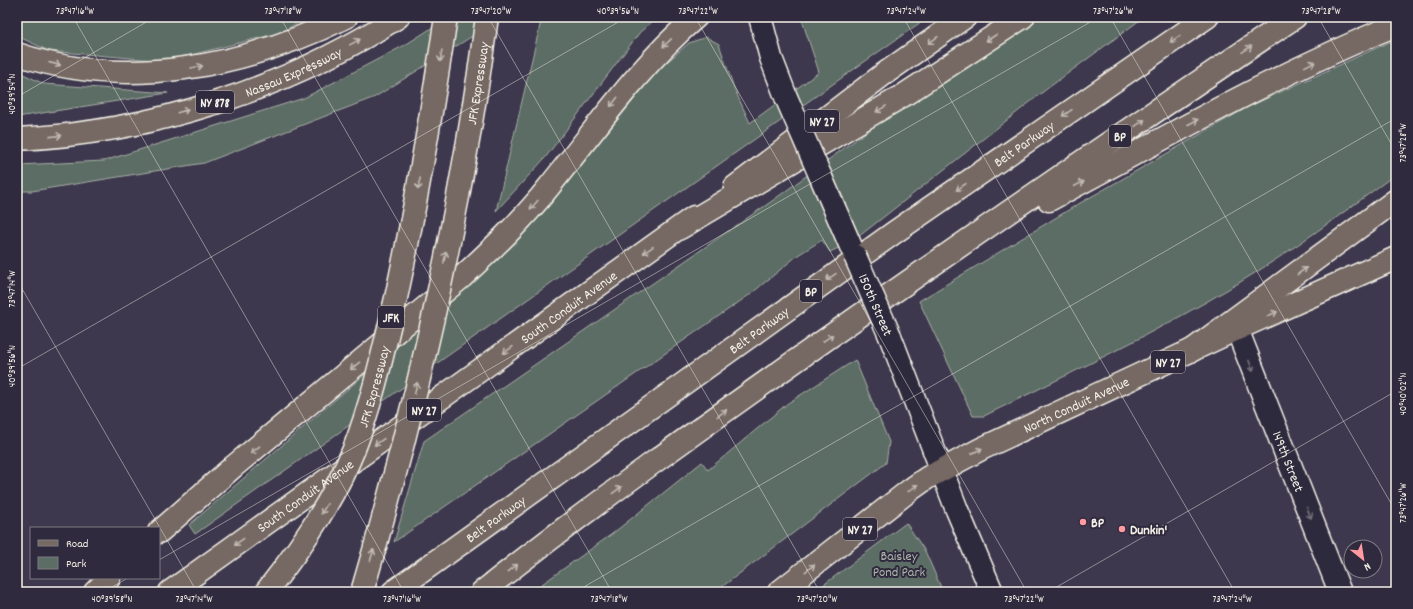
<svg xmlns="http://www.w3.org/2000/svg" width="1413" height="609" font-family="Dekko,sans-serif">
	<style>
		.green { fill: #5b6d65; stroke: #a8afa6 }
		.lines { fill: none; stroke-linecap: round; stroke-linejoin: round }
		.minor-casing { stroke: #f4f1e8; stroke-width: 25 }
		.secondary-casing { stroke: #f4f1e8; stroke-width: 25 }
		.primary-casing { stroke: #f4f1e8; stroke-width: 25 }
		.motorway-casing { stroke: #f4f1e8; stroke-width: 25 }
		.minor { stroke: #2f2a3d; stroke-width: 22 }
		.secondary { stroke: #2f2a3d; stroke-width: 22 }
		.primary { stroke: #766964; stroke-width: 22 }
		.motorway { stroke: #766964; stroke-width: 22 }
		.secondary-bridge-casing { stroke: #f4f1e8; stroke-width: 25; stroke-linecap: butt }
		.motorway-bridge-casing { stroke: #f4f1e8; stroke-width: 25; stroke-linecap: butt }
		.secondary-bridge { stroke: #2f2a3d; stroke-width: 22 }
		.motorway-bridge { stroke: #766964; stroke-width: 22 }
		.oneway { stroke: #c2bbb3 }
		.oneway2 { stroke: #747079 }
		.ticks { fill: none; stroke: #f4f1e8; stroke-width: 1; stroke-opacity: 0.45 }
		.poi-dot { fill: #ff9aa2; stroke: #2f2a3d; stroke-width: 1.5 }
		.labels { text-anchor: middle; stroke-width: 4; stroke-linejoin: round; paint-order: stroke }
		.shield { fill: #2f2a3d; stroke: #b9b5b5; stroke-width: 1 }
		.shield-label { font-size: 13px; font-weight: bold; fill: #f4f1e8 }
		.street-label { font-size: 14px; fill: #f4f1e8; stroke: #2f2a3d }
		.poi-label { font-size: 14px; font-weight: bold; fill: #f4f1e8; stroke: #2f2a3d; text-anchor: start }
		.park-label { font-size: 14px; fill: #afb6ad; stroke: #2f2a3d }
		.neatline { fill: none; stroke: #f4f1e8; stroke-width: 1.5 }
		.ticks-label { font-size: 10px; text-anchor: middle; fill: #f4f1e8 }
	</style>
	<rect width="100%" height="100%" fill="#3e384e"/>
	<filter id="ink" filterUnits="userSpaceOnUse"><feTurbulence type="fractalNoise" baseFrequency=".025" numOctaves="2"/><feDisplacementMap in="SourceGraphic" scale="8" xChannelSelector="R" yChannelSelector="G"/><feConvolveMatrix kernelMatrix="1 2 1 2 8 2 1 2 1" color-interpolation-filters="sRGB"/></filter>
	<g filter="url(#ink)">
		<!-- green -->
		<g class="green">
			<path d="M17 17H309L279 33 166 61 49 51 17 36Z"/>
			<path d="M449 17H503L375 97 204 163 32 191H17V165L104 161 304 98 405 45Z"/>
			<path d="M542 17H658L640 32 545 158 496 211Z"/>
			<path d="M801 17H928L195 534 189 525 488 269 556 196 658 70 689 43 706 37 719 44 734 88 750 123 819 72Z"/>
			<path d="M1039 17H1144L1048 88 853 241 830 252 822 240 798 255 752 293 394 542 424 441 772 201 910 100Z"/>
			<path d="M1396 39V174C1344 212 1292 251 1237 284 1155 333 1069 374 984 416H973L919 301 1075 206 1248 107Z"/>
			<path d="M17 71 44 84 168 93 17 117Z"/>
			<path d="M855 360 889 442 886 463 715 592H531L612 534 702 462 708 470 788 403Z"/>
			<path d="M906 523 925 551 943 592H814Z"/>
		</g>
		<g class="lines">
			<!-- minor casing -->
			<g class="minor-casing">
				<g id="minor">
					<path id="s1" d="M1237 329 1340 592"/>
				</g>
			</g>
			<!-- secondary casing -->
			<g class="secondary-casing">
				<g id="secondary">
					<path d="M760 17 771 58 786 97"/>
					<path d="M820 175 855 256"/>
					<path d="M890 336 957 510 992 592"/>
				</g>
			</g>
			<!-- primary casing -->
			<g class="primary-casing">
				<g id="primary">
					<path d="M735 187 884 74 965 17"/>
					<path d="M159 532 233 467 462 277C492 249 522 221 548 188 596 129 638 67 696 17"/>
					<path d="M95 592 109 578"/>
					<path id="s2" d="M170 592 694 217"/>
					<path id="s3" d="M779 592 910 490 927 478 981 449 1237 329 1396 258"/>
				</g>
			</g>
			<!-- motorway casing -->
			<g class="motorway-casing">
				<g id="motorway">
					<path d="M17 54C126 91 244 67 346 17"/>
					<path id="s4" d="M17 139C150 133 286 89 398 17"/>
					<path d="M1049 200C1163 139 1276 74 1396 25"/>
					<path d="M680 228 904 95 1023 17"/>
					<path d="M1191 351 1396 200"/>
					<path id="s5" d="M393 592 895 232 1207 17"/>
					<path d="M482 592C593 504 709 422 825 340 980 231 1137 123 1295 17"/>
				</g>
			</g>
			<!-- minor -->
			<use href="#minor" class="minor"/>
			<!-- secondary -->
			<use href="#secondary" class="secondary"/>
			<!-- primary -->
			<use href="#primary" class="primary"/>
			<!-- motorway -->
			<use href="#motorway" class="motorway"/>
			<!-- secondary-bridge casing -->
			<g class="secondary-bridge-casing">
				<g id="secondary-bridge">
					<path d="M786 97 820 175"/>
					<path id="s6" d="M855 256 890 336"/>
				</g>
			</g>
			<!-- motorway-bridge casing -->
			<g class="motorway-bridge-casing">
				<g id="motorway-bridge">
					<path id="s7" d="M266 592C301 548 333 501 354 449 373 400 384 348 396 298 416 205 432 111 446 17"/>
					<path id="s8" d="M362 592C417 405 461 211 487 17"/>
				</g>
			</g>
			<!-- secondary-bridge -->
			<use href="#secondary-bridge" class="secondary-bridge"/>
			<!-- motorway-bridge -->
			<use href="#motorway-bridge" class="motorway-bridge"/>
		</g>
		<!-- one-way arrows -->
		<defs><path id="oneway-shaft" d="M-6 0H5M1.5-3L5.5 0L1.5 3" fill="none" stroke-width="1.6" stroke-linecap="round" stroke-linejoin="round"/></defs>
		<g class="oneway">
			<use href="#oneway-shaft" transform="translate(991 38) rotate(147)"/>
			<use href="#oneway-shaft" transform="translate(1175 39) rotate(146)"/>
			<use href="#oneway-shaft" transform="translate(933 40) rotate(145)"/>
			<use href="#oneway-shaft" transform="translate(355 42) rotate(-29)"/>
			<use href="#oneway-shaft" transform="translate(667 43) rotate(136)"/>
			<use href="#oneway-shaft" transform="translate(1247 49) rotate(-34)"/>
			<use href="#oneway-shaft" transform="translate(441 56) rotate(99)"/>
			<use href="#oneway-shaft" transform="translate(55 64) rotate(13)"/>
			<use href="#oneway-shaft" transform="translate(1310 64) rotate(-26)"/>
			<use href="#oneway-shaft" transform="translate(197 67) rotate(-10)"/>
			<use href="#oneway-shaft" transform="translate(614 102) rotate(128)"/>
			<use href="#oneway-shaft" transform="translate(881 109) rotate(149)"/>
			<use href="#oneway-shaft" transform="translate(183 111) rotate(-16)"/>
			<use href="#oneway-shaft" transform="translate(1067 113) rotate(146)"/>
			<use href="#oneway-shaft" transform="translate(1193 122) rotate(-27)"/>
			<use href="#oneway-shaft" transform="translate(1140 123) rotate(-35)"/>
			<use href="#oneway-shaft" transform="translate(56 136) rotate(-6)"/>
			<use href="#oneway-shaft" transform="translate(419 184) rotate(101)"/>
			<use href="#oneway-shaft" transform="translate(1079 184) rotate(-28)"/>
			<use href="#oneway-shaft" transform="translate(961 187) rotate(145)"/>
			<use href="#oneway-shaft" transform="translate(534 205) rotate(130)"/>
			<use href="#oneway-shaft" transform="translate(648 250) rotate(145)"/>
			<use href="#oneway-shaft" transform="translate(445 257) rotate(-78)"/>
			<use href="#oneway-shaft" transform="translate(1302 271) rotate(-37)"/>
			<use href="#oneway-shaft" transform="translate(831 277) rotate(145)"/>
			<use href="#oneway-shaft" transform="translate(1272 314) rotate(-24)"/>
			<use href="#oneway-shaft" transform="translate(828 338) rotate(-35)"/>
			<use href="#oneway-shaft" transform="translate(508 350) rotate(145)"/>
			<use href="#oneway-shaft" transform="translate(355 366) rotate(140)"/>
			<use href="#oneway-shaft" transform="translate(416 388) rotate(-77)"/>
			<use href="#oneway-shaft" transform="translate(722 413) rotate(-36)"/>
			<use href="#oneway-shaft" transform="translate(379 442) rotate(145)"/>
			<use href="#oneway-shaft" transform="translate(255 450) rotate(140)"/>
			<use href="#oneway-shaft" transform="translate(977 451) rotate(-27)"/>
			<use href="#oneway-shaft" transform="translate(913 488) rotate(-36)"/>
			<use href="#oneway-shaft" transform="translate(617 490) rotate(-36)"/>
			<use href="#oneway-shaft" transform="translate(324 509) rotate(120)"/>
			<use href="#oneway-shaft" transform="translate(239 542) rotate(144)"/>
			<use href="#oneway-shaft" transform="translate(372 555) rotate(-74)"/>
			<use href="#oneway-shaft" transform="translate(513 568) rotate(-38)"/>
			<use href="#oneway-shaft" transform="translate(810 568) rotate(-38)"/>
		</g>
		<g class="oneway2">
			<use href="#oneway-shaft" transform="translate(1251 366) rotate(69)"/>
			<use href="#oneway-shaft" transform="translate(1309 513) rotate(68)"/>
		</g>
	</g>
	<!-- ticks -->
	<path class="ticks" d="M73 17 404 592M280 17 612 592M488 17 820 592M695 17 1027 592M903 17 1235 592M1110 17 1396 512M1318 17 1396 152M17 97 155 17M17 280 197 592M17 369 627 17M159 560 1099 17M103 592 128 578M575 592 1396 118M1048 592 1396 391"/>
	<!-- markers -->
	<g class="poi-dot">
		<circle cx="1083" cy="522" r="4"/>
		<circle cx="1122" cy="529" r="4"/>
	</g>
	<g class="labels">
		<!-- shield labels -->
		<g class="shield">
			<rect x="196" y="91" width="38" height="22" rx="3"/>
			<rect x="805" y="110" width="34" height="22" rx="3"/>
			<rect x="1109" y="125" width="22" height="22" rx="3"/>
			<rect x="800" y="280" width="22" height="22" rx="3"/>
			<rect x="378" y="306" width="26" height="22" rx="3"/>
			<rect x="1151" y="351" width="34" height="22" rx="3"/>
			<rect x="407" y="399" width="34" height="22" rx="3"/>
			<rect x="843" y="518" width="34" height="22" rx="3"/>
		</g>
		<g class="shield-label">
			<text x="215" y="107">NY 878</text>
			<text x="822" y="126">NY 27</text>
			<text x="1120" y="141">BP</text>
			<text x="811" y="296">BP</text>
			<text x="391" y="322">JFK</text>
			<text x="1168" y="367">NY 27</text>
			<text x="424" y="415">NY 27</text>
			<text x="860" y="534">NY 27</text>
		</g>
		<!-- street labels -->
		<g class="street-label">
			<text dy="5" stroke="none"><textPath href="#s4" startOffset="286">Nassau Expressway</textPath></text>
			<text dy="5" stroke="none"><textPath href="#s8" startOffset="522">JFK Expressway</textPath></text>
			<text dy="5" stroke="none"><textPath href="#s5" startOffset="774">Belt Parkway</textPath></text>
			<text dy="5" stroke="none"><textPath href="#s6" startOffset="53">150th Street</textPath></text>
			<text dy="5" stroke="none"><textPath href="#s2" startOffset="490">South Conduit Avenue</textPath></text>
			<text dy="5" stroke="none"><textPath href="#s5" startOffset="450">Belt Parkway</textPath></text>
			<text dy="5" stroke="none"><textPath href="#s7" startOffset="234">JFK Expressway</textPath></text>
			<text dy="5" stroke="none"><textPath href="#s3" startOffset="353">North Conduit Avenue</textPath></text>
			<text dy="5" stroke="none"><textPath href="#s1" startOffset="142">149th Street</textPath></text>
			<text dy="5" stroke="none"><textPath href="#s2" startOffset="166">South Conduit Avenue</textPath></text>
			<text dy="5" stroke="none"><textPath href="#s5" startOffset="126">Belt Parkway</textPath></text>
		</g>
		<!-- poi labels -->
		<g class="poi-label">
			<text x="1091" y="527">BP</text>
			<text x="1130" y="534">Dunkin'</text>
		</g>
		<!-- park labels -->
		<g class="park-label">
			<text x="899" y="560">Baisley<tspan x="899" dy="16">Pond Park</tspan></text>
		</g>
	</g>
	<!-- margin -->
	<rect width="1413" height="609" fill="none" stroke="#2f2a3d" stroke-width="44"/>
	<!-- legend -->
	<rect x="30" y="527" width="130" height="52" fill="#2f2a3d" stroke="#7e7a81"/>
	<rect x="38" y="540" width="20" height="6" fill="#766964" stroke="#7e7a81"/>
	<text x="66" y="547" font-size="12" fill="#f4f1e8">Road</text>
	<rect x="38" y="557" width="20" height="12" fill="#5b6d65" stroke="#7e7a81"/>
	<text x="66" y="567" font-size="12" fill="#f4f1e8">Park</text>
	<!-- north arrow -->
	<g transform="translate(1363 559) rotate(150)"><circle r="19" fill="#2f2a3d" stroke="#7e7a81"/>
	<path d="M0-3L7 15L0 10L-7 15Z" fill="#ff9aa2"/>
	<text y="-6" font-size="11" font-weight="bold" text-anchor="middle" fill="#f4f1e8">N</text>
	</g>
	<rect x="22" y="22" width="1369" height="565" class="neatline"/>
	<g class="ticks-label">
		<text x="75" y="14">73°47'16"W</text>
		<text x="283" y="14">73°47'18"W</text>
		<text x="491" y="14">73°47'20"W</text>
		<text x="618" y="14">40°39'56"N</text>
		<text x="698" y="14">73°47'22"W</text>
		<text x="906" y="14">73°47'24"W</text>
		<text x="1113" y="14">73°47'26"W</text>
		<text x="1321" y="14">73°47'28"W</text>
		<text transform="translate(11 94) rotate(-90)" y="4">40°39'54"N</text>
		<text transform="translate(1402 143) rotate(-90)" y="4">73°47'28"W</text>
		<text transform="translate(11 289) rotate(-90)" y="4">73°47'14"W</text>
		<text transform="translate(11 366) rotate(-90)" y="4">40°39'56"N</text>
		<text transform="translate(1402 394) rotate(-90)" y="4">40°40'02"N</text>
		<text transform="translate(1402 503) rotate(-90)" y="4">73°47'26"W</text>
		<text x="112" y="602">40°39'58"N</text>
		<text x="194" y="602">73°47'14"W</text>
		<text x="402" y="602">73°47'16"W</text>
		<text x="609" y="602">73°47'18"W</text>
		<text x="817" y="602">73°47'20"W</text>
		<text x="1024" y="602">73°47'22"W</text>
		<text x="1232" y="602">73°47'24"W</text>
	</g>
</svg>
